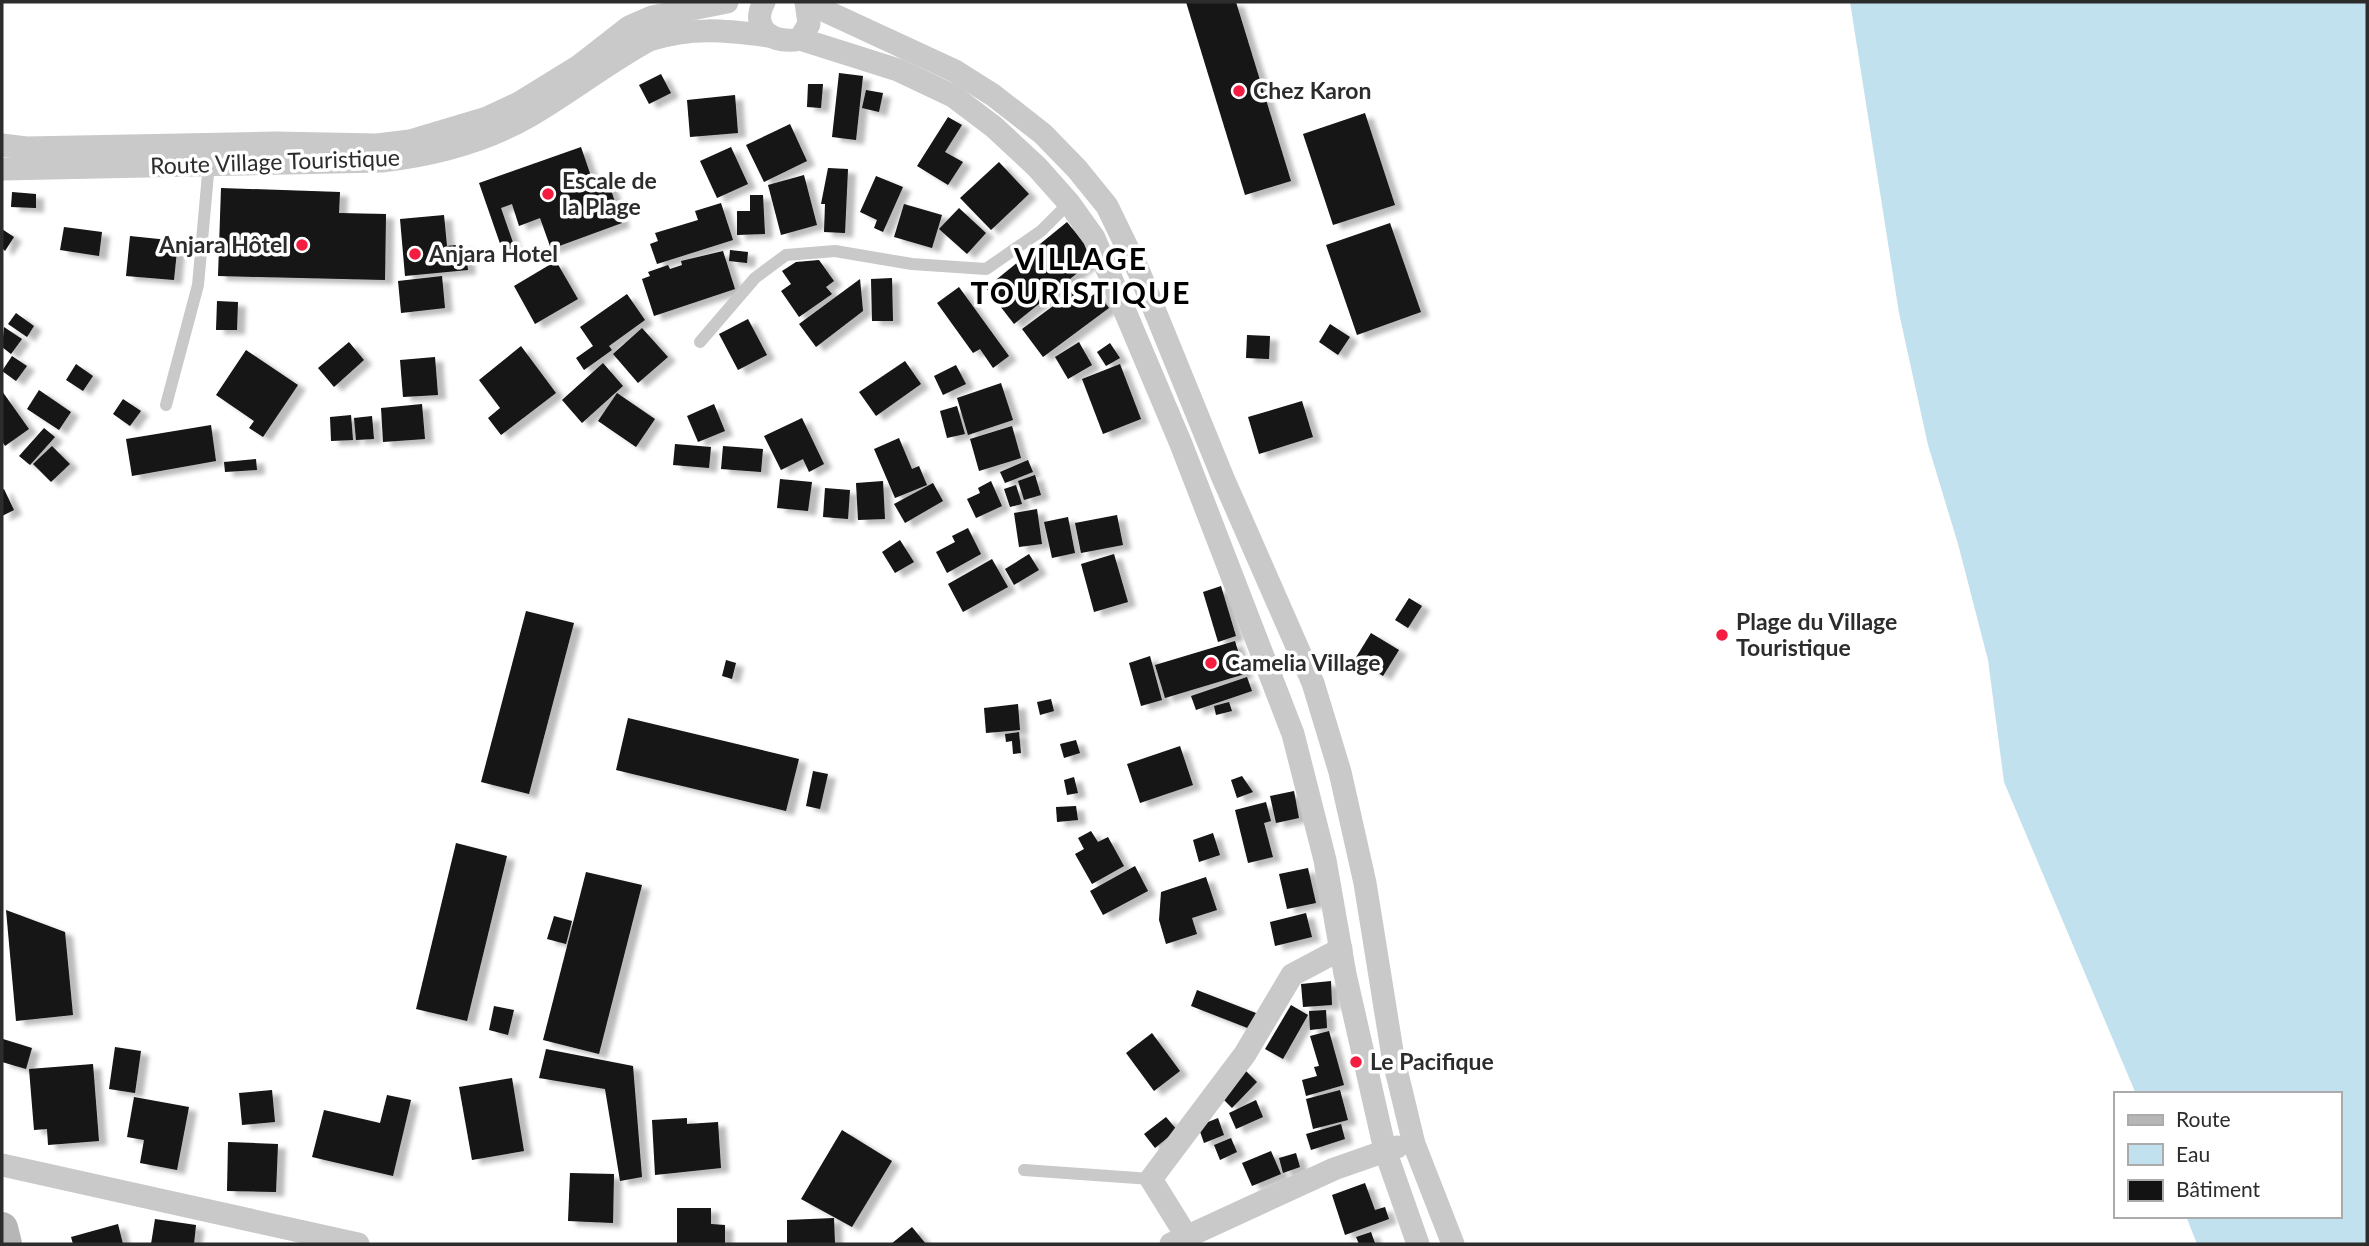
<svg xmlns="http://www.w3.org/2000/svg" width="2369" height="1246" font-family="Lato,sans-serif">
	<style>
		.water { fill: #c2e1ee }
		.building { fill: #131313; filter: url(#shadow) }
		.lines { fill: none; stroke-linecap: round; stroke-linejoin: round }
		.service { stroke: #c9c9c9; stroke-width: 12 }
		.minor { stroke: #c9c9c9; stroke-width: 23 }
		.secondary { stroke: #b6b6b6; stroke-width: 32 }
		.poi-dot { fill: #f41d41; stroke: #fff; stroke-width: 2.5 }
		.labels { text-anchor: middle; stroke-width: 7; stroke-linejoin: round; paint-order: stroke }
		.poi-label { font-size: 23px; font-weight: bold; fill: #2c2c2c; stroke: #fff; text-anchor: start }
		.street-label { font-size: 23px; fill: #2c2c2c; stroke: #fff }
		.district-label { font-size: 30px; font-weight: bold; letter-spacing: 2px; fill: #000; stroke: #fff }
	</style>
	<defs>
		<filter id="shadow"><feDropShadow dx="8" dy="4.5" stdDeviation="2" flood-color="#0004"/></filter>
	</defs>
	<rect width="100%" height="100%" fill="#fff"/>
	<!-- water -->
	<path class="water" d="M1850 2H2367V1244H2197L2186 1216H2339V1094H2136L2004 782 1988 660 1958 544 1928 445 1899 313Z"/>
	<!-- building -->
	<g class="building">
		<path d="M1186 2H1236L1291 181 1245 195Z"/>
		<path d="M839 73 863 76 856 140 832 137Z"/>
		<path d="M661 74 671 93 649 104 639 85Z"/>
		<path d="M808 84H823L821 108 807 107Z"/>
		<path d="M866 90 883 93 879 112 862 108Z"/>
		<path d="M735 95 738 133 690 137 687 100Z"/>
		<path d="M1365 113 1395 205 1333 225 1303 134Z"/>
		<path d="M948 117 962 125 945 152 963 162 948 185 917 166Z"/>
		<path d="M790 124 807 161 764 182 746 145Z"/>
		<path d="M581 147 593 182 607 178 622 223 551 249 540 218 519 226 512 204 501 208 517 254 505 258 479 183Z"/>
		<path d="M731 147 748 184 717 198 700 161Z"/>
		<path d="M999 162 1029 194 991 230 960 198Z"/>
		<path d="M828 168 848 169 845 233 824 232 825 204H821Z"/>
		<path d="M804 175 817 225 781 235 768 185Z"/>
		<path d="M876 176 903 187 883 232 874 228 877 220 860 212Z"/>
		<path d="M221 188 340 192 339 213 386 214 385 280 218 276Z"/>
		<path d="M12 192 36 194V208L11 207Z"/>
		<path d="M750 195H763L765 234 737 235V211H750Z"/>
		<path d="M721 203 733 240 657 264 650 244 658 241 655 233 698 220 695 211Z"/>
		<path d="M904 204 942 215 932 248 894 237Z"/>
		<path d="M959 208 986 233 967 254 939 229Z"/>
		<path d="M444 215 447 246 465 244 468 270 405 276 400 219Z"/>
		<path d="M1067 222 1096 258 1014 324 986 288Z"/>
		<path d="M1390 223 1421 312 1357 335 1326 245Z"/>
		<path d="M64 227 102 232 99 256 60 250Z"/>
		<path d="M2 229 14 237 5 251 2 248Z"/>
		<path d="M130 236 178 241 174 280 126 276Z"/>
		<path d="M730 250 748 252 747 263 729 261Z"/>
		<path d="M723 251 735 289 654 316 642 279 650 276 648 272 668 265 670 269 682 265 681 261Z"/>
		<path d="M819 260 834 281 826 287 832 294 799 317 781 291 791 284 782 271 796 262Z"/>
		<path d="M556 261 578 299 535 324 514 286Z"/>
		<path d="M442 276 445 308 401 313 398 281Z"/>
		<path d="M892 278 893 321H872L871 279Z"/>
		<path d="M860 279 863 311 816 347 799 324Z"/>
		<path d="M959 287 1009 356 993 368 980 349 973 353 937 303Z"/>
		<path d="M1076 289 1085 301 1097 292 1109 308 1043 357 1022 329Z"/>
		<path d="M627 294 645 320 609 346 612 350 584 370 576 358 593 346 580 327Z"/>
		<path d="M217 301 238 302 237 330H216Z"/>
		<path d="M16 313 34 326 27 337 8 324Z"/>
		<path d="M748 319 767 355 738 370 719 334Z"/>
		<path d="M1330 324 1350 337 1338 355 1319 342Z"/>
		<path d="M4 327 22 339 11 354 2 347Z"/>
		<path d="M642 328 668 357 638 383 613 354Z"/>
		<path d="M1247 335 1270 336 1269 359 1246 358Z"/>
		<path d="M349 342 364 360 334 387 318 368Z"/>
		<path d="M1079 342 1092 365 1068 379 1055 357Z"/>
		<path d="M1110 343 1120 358 1106 366 1097 352Z"/>
		<path d="M521 346 556 393 501 435 488 418 500 408 479 380Z"/>
		<path d="M246 350 298 385 263 437 249 428 254 421 216 395Z"/>
		<path d="M12 356 27 366 16 381 2 371Z"/>
		<path d="M435 357 438 395 403 397 400 360Z"/>
		<path d="M905 361 921 384 876 416 859 392Z"/>
		<path d="M603 363 623 386 582 423 562 400Z"/>
		<path d="M76 364 93 376 83 391 66 380Z"/>
		<path d="M1120 364 1141 419 1103 434 1082 379Z"/>
		<path d="M956 365 966 384 943 395 934 376Z"/>
		<path d="M1001 383 1013 420 968 435 957 398Z"/>
		<path d="M39 390 71 412 59 430 27 409Z"/>
		<path d="M2 391 29 429 5 446 2 441Z"/>
		<path d="M617 393 655 419 636 447 598 421Z"/>
		<path d="M123 399 141 411 130 426 113 414Z"/>
		<path d="M1302 401 1313 437 1259 454 1248 417Z"/>
		<path d="M422 404 425 439 383 442 381 408Z"/>
		<path d="M714 404 725 431 698 442 687 416Z"/>
		<path d="M957 406 965 434 947 438 940 411Z"/>
		<path d="M351 415 353 440 331 441 330 417Z"/>
		<path d="M372 416 374 439 356 440 354 418Z"/>
		<path d="M802 418 824 464 809 472 803 459 781 470 764 436Z"/>
		<path d="M211 425 216 461 132 476 126 439Z"/>
		<path d="M1012 426 1021 458 979 471 970 439Z"/>
		<path d="M44 428 55 437 30 465 19 456Z"/>
		<path d="M899 438 912 469 919 466 927 485 895 498 874 449Z"/>
		<path d="M675 444 711 447 709 468 673 465Z"/>
		<path d="M52 446 70 464 51 482 33 464Z"/>
		<path d="M723 446 763 449 761 472 721 469Z"/>
		<path d="M256 459 257 470 225 472 224 462Z"/>
		<path d="M1028 460 1033 472 1005 483 1000 472Z"/>
		<path d="M1035 475 1041 495 1024 500 1018 481Z"/>
		<path d="M780 479 812 482 808 511 777 508Z"/>
		<path d="M883 481 885 519 858 520 856 483Z"/>
		<path d="M991 481 1002 506 976 518 967 499 980 493 978 488Z"/>
		<path d="M933 483 943 501 905 523 894 504Z"/>
		<path d="M1016 485 1022 504 1010 507 1004 489Z"/>
		<path d="M825 488 850 490 848 519 823 517Z"/>
		<path d="M4 489 14 510 2 516V490Z"/>
		<path d="M1037 509 1042 544 1019 547 1014 513Z"/>
		<path d="M1117 515 1123 545 1081 553 1075 523Z"/>
		<path d="M1068 517 1075 553 1052 558 1044 522Z"/>
		<path d="M968 528 981 554 947 573 936 552 955 542 952 536Z"/>
		<path d="M900 540 914 562 895 573 882 552Z"/>
		<path d="M1029 554 1039 570 1014 585 1005 569Z"/>
		<path d="M1114 554 1128 602 1094 612 1081 564Z"/>
		<path d="M992 559 1008 587 963 612 948 584Z"/>
		<path d="M1221 586 1236 636 1218 642 1203 592Z"/>
		<path d="M1409 598 1422 606 1408 628 1395 620Z"/>
		<path d="M526 611 574 623 529 794 481 782Z"/>
		<path d="M1371 633 1399 650 1383 676 1355 659Z"/>
		<path d="M1235 641 1245 674 1165 698 1155 665Z"/>
		<path d="M1150 656 1162 700 1141 706 1129 663Z"/>
		<path d="M726 660 736 663 732 679 722 676Z"/>
		<path d="M1247 677 1252 691 1196 710 1191 696Z"/>
		<path d="M1051 699 1054 711 1040 715 1037 702Z"/>
		<path d="M1229 702 1232 711 1216 715 1214 706Z"/>
		<path d="M1018 704 1020 730 986 733 984 708Z"/>
		<path d="M628 718 799 759 786 811 616 770Z"/>
		<path d="M1019 732 1021 753 1013 754 1012 741 1006 742 1005 734Z"/>
		<path d="M1076 740 1080 753 1064 758 1060 744Z"/>
		<path d="M1180 746 1193 785 1140 803 1127 764Z"/>
		<path d="M813 771 828 774 820 809 806 806Z"/>
		<path d="M1242 776 1253 792 1237 798 1231 780Z"/>
		<path d="M1074 777 1078 793 1067 795 1064 780Z"/>
		<path d="M1294 791 1299 818 1276 823 1270 796Z"/>
		<path d="M1266 802 1271 821 1264 823 1273 857 1248 863 1235 810Z"/>
		<path d="M1076 806 1078 820 1057 822 1056 807Z"/>
		<path d="M1091 831 1098 842 1108 837 1124 866 1092 884 1075 854 1084 849 1078 838Z"/>
		<path d="M1213 833 1220 855 1199 862 1193 840Z"/>
		<path d="M456 843 507 856 467 1021 416 1009Z"/>
		<path d="M1135 866 1148 891 1103 915 1090 891Z"/>
		<path d="M1308 868 1316 903 1287 909 1279 874Z"/>
		<path d="M586 872 642 885 599 1054 543 1040Z"/>
		<path d="M1206 877 1217 910 1192 918 1197 934 1166 944 1159 920 1161 892Z"/>
		<path d="M6 910 65 932 73 1015 16 1021Z"/>
		<path d="M1306 913 1312 937 1275 946 1270 922Z"/>
		<path d="M554 916 572 921 566 944 547 939Z"/>
		<path d="M1331 981 1332 1005 1303 1007 1301 984Z"/>
		<path d="M1197 990 1256 1013 1250 1029 1191 1006Z"/>
		<path d="M1291 1005 1308 1015 1283 1059 1265 1049Z"/>
		<path d="M494 1006 514 1010 508 1035 489 1030Z"/>
		<path d="M1326 1010 1327 1028 1310 1030 1309 1011Z"/>
		<path d="M1329 1031 1344 1085 1306 1096 1302 1080 1317 1076 1314 1067 1319 1066 1310 1036Z"/>
		<path d="M1152 1033 1180 1071 1154 1091 1126 1053Z"/>
		<path d="M3 1039 32 1048 26 1069 2 1062Z"/>
		<path d="M115 1047 141 1051 135 1093 109 1089Z"/>
		<path d="M546 1049 633 1066 642 1177 620 1181 605 1089 539 1078Z"/>
		<path d="M93 1064 99 1141 48 1145 47 1129 34 1130 29 1069Z"/>
		<path d="M1243 1068 1257 1082 1232 1108 1218 1094Z"/>
		<path d="M512 1078 524 1151 472 1160 459 1087Z"/>
		<path d="M272 1090 275 1122 242 1125 239 1093Z"/>
		<path d="M1340 1090 1348 1120 1313 1129 1306 1099Z"/>
		<path d="M387 1095 411 1100 393 1176 312 1157 324 1110 380 1123Z"/>
		<path d="M134 1097 189 1107 177 1170 140 1163 144 1140 127 1137Z"/>
		<path d="M1256 1100 1263 1117 1236 1129 1229 1113Z"/>
		<path d="M1166 1117 1177 1130 1155 1148 1144 1134Z"/>
		<path d="M687 1118V1124L718 1122 721 1168 655 1175 652 1120Z"/>
		<path d="M1218 1118 1224 1135 1204 1143 1198 1126Z"/>
		<path d="M1341 1124 1345 1139 1311 1150 1306 1134Z"/>
		<path d="M842 1130 892 1161 852 1227 801 1199Z"/>
		<path d="M1231 1138 1237 1152 1220 1160 1214 1145Z"/>
		<path d="M228 1142 278 1144 276 1192 227 1191Z"/>
		<path d="M1271 1151 1281 1174 1252 1186 1242 1163Z"/>
		<path d="M1296 1153 1300 1167 1283 1173 1279 1158Z"/>
		<path d="M570 1173 614 1174 613 1223 568 1221Z"/>
		<path d="M1365 1183 1375 1210 1385 1207 1389 1219 1345 1235 1332 1195Z"/>
		<path d="M677 1208H711V1224L725 1225V1244H677Z"/>
		<path d="M834 1218 835 1244H787V1220Z"/>
		<path d="M155 1219 196 1225 194 1244H151Z"/>
		<path d="M118 1224 123 1244H73L71 1237Z"/>
		<path d="M912 1227 926 1244H891Z"/>
		<path d="M1371 1232 1375 1243 1359 1244 1356 1237Z"/>
	</g>
	<g class="lines">
		<!-- service -->
		<g class="service">
			<path d="M700 342 755 278 786 255 835 251 912 264 986 269 1041 231 1069 203"/>
			<path d="M166 405 198 285 209 163"/>
			<path d="M1024 1170 1151 1179"/>
		</g>
		<!-- minor -->
		<g class="minor">
			<path d="M764 2C749 30 775 45 800 39L809 24 806 2"/>
			<path d="M806 2 955 71 993 95 1043 134 1077 169 1107 206 1139 272 1223 478 1313 683 1340 772 1365 883 1393 1057 1414 1144 1453 1244"/>
			<path d="M800 39 898 70 953 96 994 127 1037 167 1069 203 1094 238 1181 444 1293 734 1325 860 1345 974 1385 1150 1418 1244"/>
			<path d="M2 145 26 148 275 143 377 145 410 141 487 118 519 103 579 66 629 27 652 17 727 2"/>
			<path d="M2 169 382 161C433 155 487 141 531 115 571 92 608 62 649 40 692 27 724 30 768 36"/>
			<path d="M2 1165 358 1244"/>
			<path d="M1187 1237 1151 1179 1245 1054 1292 975 1341 949"/>
			<path d="M1171 1244 1334 1169 1397 1147"/>
		</g>
		<!-- secondary -->
		<path class="secondary" d="M2 1228 6 1244"/>
	</g>
	<!-- markers -->
	<g class="poi-dot">
		<circle cx="1239" cy="91" r="7"/>
		<circle cx="548" cy="194" r="7"/>
		<circle cx="302" cy="245" r="7"/>
		<circle cx="415" cy="254" r="7"/>
		<circle cx="1722" cy="635" r="7"/>
		<circle cx="1211" cy="663" r="7"/>
		<circle cx="1356" cy="1062" r="7"/>
	</g>
	<g class="labels">
		<!-- poi labels -->
		<g class="poi-label">
			<text x="1253" y="99">Chez Karon</text>
			<text x="562" y="189">Escale de<tspan x="562" dy="26">la Plage</tspan></text>
			<text x="288" y="253" text-anchor="end">Anjara Hôtel</text>
			<text x="429" y="262">Anjara Hotel</text>
			<text x="1736" y="630">Plage du Village<tspan x="1736" dy="26">Touristique</tspan></text>
			<text x="1225" y="671">Camelia Village</text>
			<text x="1370" y="1070">Le Pacifique</text>
		</g>
		<!-- street labels -->
		<g class="street-label">
			<text transform="translate(275 162) rotate(-2)" y="8">Route Village Touristique</text>
		</g>
		<!-- district labels -->
		<g class="district-label">
			<text x="1081" y="270">VILLAGE<tspan x="1081" dy="34">TOURISTIQUE</tspan></text>
		</g>
	</g>
	<!-- border -->
	<rect width="2369" height="1246" fill="none" stroke="#2c2c2c" stroke-width="7"/>
	<!-- legend -->
	<rect x="2114" y="1092" width="228" height="126" fill="#ffffff" stroke="#ababab" stroke-width="2"/>
	<rect x="2128" y="1115" width="35" height="10" fill="#b6b6b6" stroke="#ababab" stroke-width="2"/>
	<text x="2176" y="1127" font-size="21" fill="#2c2c2c">Route</text>
	<rect x="2128" y="1144" width="35" height="21" fill="#c2e1ee" stroke="#ababab" stroke-width="2"/>
	<text x="2176" y="1162" font-size="21" fill="#2c2c2c">Eau</text>
	<rect x="2128" y="1180" width="35" height="21" fill="#131313" stroke="#ababab" stroke-width="2"/>
	<text x="2176" y="1197" font-size="21" fill="#2c2c2c">Bâtiment</text>
</svg>
